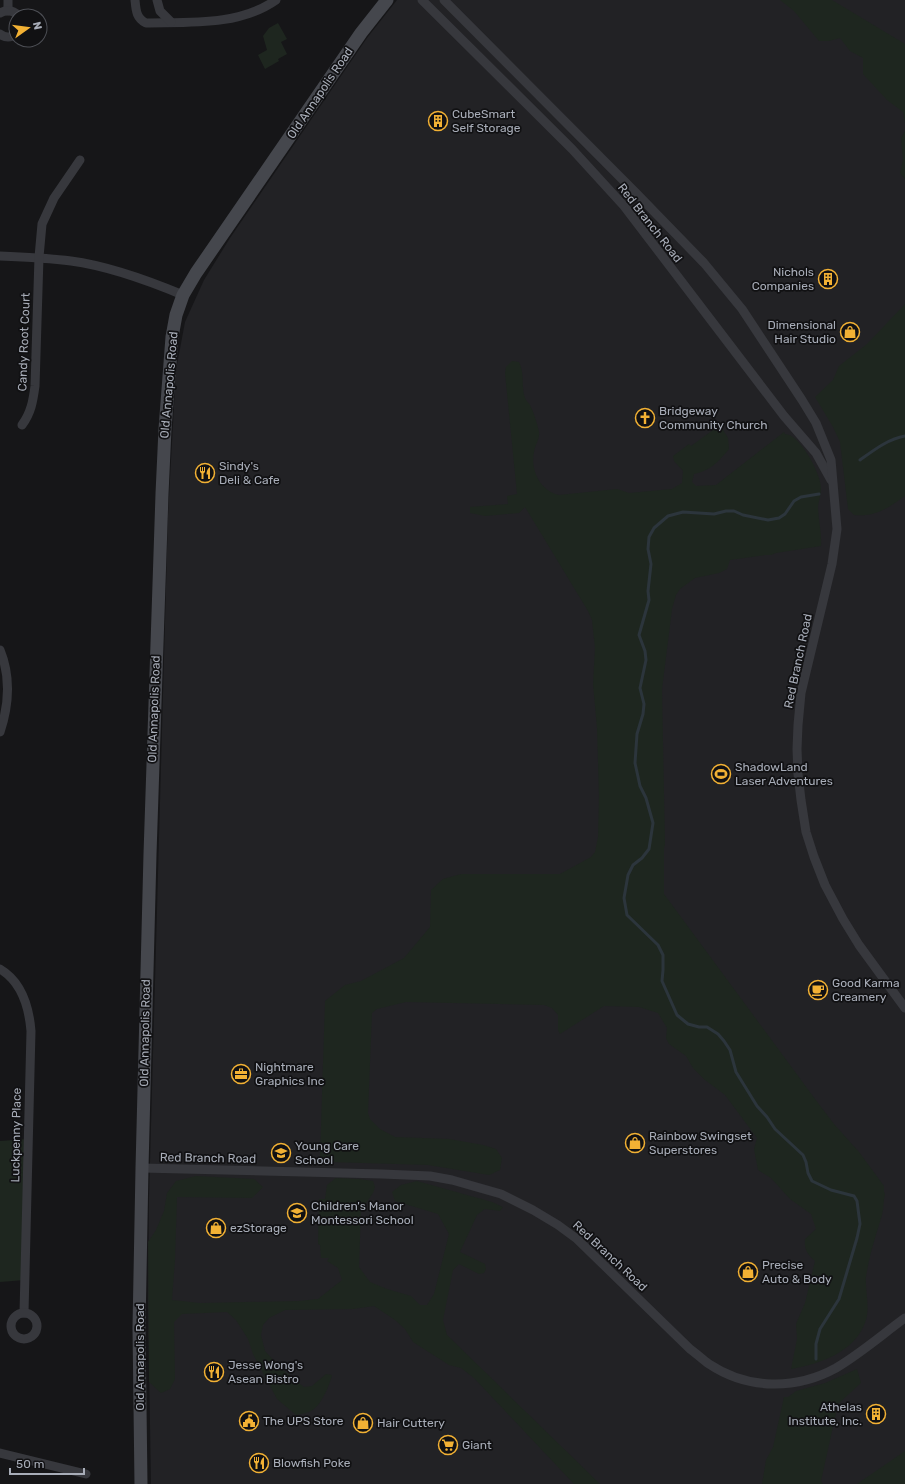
<svg xmlns="http://www.w3.org/2000/svg" width="905" height="1484" font-family="Rubik,sans-serif">
	<style>
		.built { fill: #222225 }
		.green { fill: #1e261f }
		.lines { fill: none; stroke-linecap: round; stroke-linejoin: round }
		.stream { stroke: #2c353c; stroke-width: 3 }
		.street { stroke: #37383d; stroke-width: 9 }
		.secondary { stroke: #45474d; stroke-width: 13 }
		.labels { text-anchor: middle; stroke-width: 3.5; stroke-linejoin: round; paint-order: stroke }
		.street-label { font-size: 12px; fill: #a8adb8; stroke: #111113 }
		.poi-label { font-size: 12px; fill: #a8adb8; stroke: #111113; text-anchor: start }
	</style>
	<rect width="100%" height="100%" fill="#161618"/>
	<!-- built -->
	<path class="built" d="M397 0H905V1484H151L148 1303 149 1198 168 515 176 370 185 322 204 280 230 238 367 38Z"/>
	<!-- green -->
	<g class="green">
		<path d="M780 0H832L905 44V123L903 112 887 100 863 74V58L850 51 840 38 829 41H819L794 11Z"/>
		<path d="M278 23 287 39 281 42 287 54 278 59 279 61 265 69 258 55 267 50 263 36 269 28Z"/>
		<path d="M905 131V179L900 173 903 160 901 138Z"/>
		<path d="M905 304V496C888 508 876 517 854 515L848 509 840 442 833 427 815 397 833 380 839 366 867 344Z"/>
		<path d="M512 361 519 362C525 374 521 388 525 398 526 401 529 403 530 405 534 413 537 423 539 432 540 439 535 445 534 452 530 471 541 491 559 495L617 489 629 493 672 489 682 483 683 471 674 461 673 456 689 444 691 446 720 425 728 438 729 449C719 461 710 471 694 474L692 482 696 486 716 485 784 432 785 434C800 434 821 474 821 488 821 494 819 500 818 506 818 519 822 533 821 546L776 553 771 555H765L730 560 727 569 719 573 695 578 680 589 676 595 672 609 662 689 665 845 664 848V894L818 1103 834 1124 859 1152 884 1186V1192L885 1194C883 1201 884 1208 882 1215 876 1235 869 1256 866 1277 865 1291 870 1306 866 1320 856 1352 820 1364 791 1369L797 1339 796 1324 805 1303 815 1261C807 1254 804 1249 805 1239L816 1229 811 1214 790 1199 771 1178 758 1170 754 1149 757 1138 725 1095 705 1080 693 1068 686 1056 669 1044 666 1038 667 1028 658 1013 639 1007 604 1006 560 1034 558 1030V1015L552 1008 544 1005 406 1002 377 1009 372 1013 368 1113 370 1119 380 1129 395 1137 449 1139 483 1145 496 1149 502 1158 500 1170 489 1175 428 1165 329 1162 328 1158H320L325 1001 345 985 361 981 404 958 430 927 431 890 443 879 461 874H560L591 857 595 852 598 837 599 797 597 728 593 684 595 648 592 620 588 611 525 507 519 513 485 516 470 513V507L508 504 507 496 517 494 505 373 506 367Z"/>
		<path d="M28 1139 25 1280 0 1282V1141Z"/>
		<path d="M196 1176 254 1179 263 1187 252 1198 177 1197 175 1260 172 1300 200 1303 299 1301 318 1299 342 1280 338 1268 327 1261 329 1258H321L320 1245 318 1244 319 1199H325L327 1185 336 1178 359 1179 373 1181 375 1187 373 1193 361 1210 359 1267 370 1282 387 1289 411 1296 420 1305H427L434 1294 449 1234 438 1214 395 1201 392 1192 401 1185 417 1181 492 1202 503 1207 500 1211 485 1209 477 1215 460 1252 485 1264 486 1269 484 1273 479 1274 459 1264 453 1270 443 1320 447 1335 600 1484H574L474 1378 461 1368 449 1365 413 1342 405 1329 395 1320 374 1306 353 1309 285 1310 269 1318 263 1325 261 1335 265 1351 284 1371 304 1387 312 1386 326 1374 332 1375C330 1384 322 1403 314 1409 309 1413 301 1414 296 1415L277 1399 253 1354 248 1339 236 1320 227 1312 182 1314 174 1322 175 1379 170 1389 161 1393 149 1382 148 1242 156 1230 164 1211 167 1193 176 1181Z"/>
		<path d="M857 1369 861 1383 838 1404 821 1481 823 1484H762L766 1460 773 1447 784 1397H788L796 1391 825 1383Z"/>
		<path d="M905 1451V1484H857Z"/>
	</g>
	<g class="lines">
		<!-- stream -->
		<g class="stream">
			<path d="M860 460C874 450 888 439 905 436"/>
			<path d="M816 1359V1344L820 1329 839 1299 857 1238 860 1224 857 1201 854 1196 831 1190 812 1181 808 1173 806 1162 803 1155 775 1129 767 1117 757 1106 736 1072 730 1050 724 1041 718 1034 707 1027H699L688 1024 677 1015 662 981 663 970V955L658 945 627 915 624 898 628 875 633 865 642 858 649 849 653 823 646 798 640 786 635 763 637 734 643 714 644 704 640 688 646 660 645 651 639 635 649 600 648 591 651 564 648 549 649 537 654 528 668 516 683 512 714 514 726 511H734L743 515 768 520 779 518 785 514 794 501 801 497 819 494"/>
		</g>
		<!-- street -->
		<g class="street">
			<path d="M135 0C136 10 136 18 146 23 189 22 239 26 276 0"/>
			<path d="M157 0 160 11 171 22"/>
			<path d="M422 0 572 149 624 206 784 416 816 453 831 480"/>
			<path d="M444 0 636 193 704 263 742 309 802 400 816 423 831 460 837 529 832 564 801 693 798 725 797 749 798 774 801 800 806 832 814 857 825 885 843 919 859 945 905 1008"/>
			<path d="M8 11V0"/>
			<path d="M0 13C7 9 13 10 19 16"/>
			<path d="M0 34C5 38 11 38 16 34"/>
			<path d="M0 256C24 257 47 258 71 261 109 266 147 280 183 295"/>
			<path d="M22 425C31 413 33 401 35 386L39 257 42 224 54 198 80 160"/>
			<path d="M0 650C11 677 9 705 0 732"/>
			<path d="M0 969C22 982 29 1007 31 1031L24 1313"/>
			<path d="M142 1168 382 1174 430 1176 452 1180 501 1194 533 1210 558 1225 577 1239 690 1349C697 1354 703 1360 709 1364 748 1390 796 1390 836 1368 860 1354 883 1334 905 1318"/>
			<circle cx="24" cy="1326" r="13"/>
			<path d="M0 1453 86 1474"/>
		</g>
		<!-- secondary -->
		<path class="secondary" d="M141 1484 139 1328 142 1168 150 854 162 494 165 429 172 337 176 315 183 295 196 273 361 33 387 0"/>
	</g>
	<!-- icons -->
	<defs>
		<g id="building-ring" transform="scale(1)"><circle r="9.5" fill="#111113" stroke="#f2b134" stroke-width="1.5"/><path d="M-4-6H4V6H1V3H-1V6H-4ZM-2.5-4.3h1.7v1.8h-1.7ZM.8-4.3h1.7v1.8H.8ZM-2.5-1h1.7V.8h-1.7ZM.8-1h1.7V.8H.8Z" fill="#f2b134"/></g>
		<g id="shop-ring" transform="scale(1)"><circle r="9.5" fill="#111113" stroke="#f2b134" stroke-width="1.5"/><path d="M-5-2.5h2.3a2.7 3.5 0 0 1 5.4 0H5L5.5 6h-11ZM-1.5-2.5h3a1.5 2.3 0 0 0-3 0Z" fill="#f2b134"/></g>
		<g id="church-ring" transform="scale(1)"><circle r="9.5" fill="#111113" stroke="#f2b134" stroke-width="1.5"/><path d="M-1.2-6h2.4v3.5h3.3v2.4h-3.3V6h-2.4V-.1h-3.3v-2.4h3.3Z" fill="#f2b134"/></g>
		<g id="restaurant-ring" transform="scale(1)"><circle r="9.5" fill="#111113" stroke="#f2b134" stroke-width="1.5"/><path d="M-5-6h1v4h1v-4h1v4h1v-4h1v5L-1.5 .5V6h-2V.5L-5-1ZM5-6V6H3V1.5H1.5Q1.5-4 5-6Z" fill="#f2b134"/></g>
		<g id="stadium-ring" transform="scale(1)"><circle r="9.5" fill="#111113" stroke="#f2b134" stroke-width="1.5"/><path d="M0-5a6.5 5 0 1 0 0 10a6.5 5 0 1 0 0-10ZM-3.5-1.8h7v3.6h-7Z" fill="#f2b134"/></g>
		<g id="cafe-ring" transform="scale(1)"><circle r="9.5" fill="#111113" stroke="#f2b134" stroke-width="1.5"/><path d="M-5.5-4.5H6V0H3Q3 3.5 0 3.5H-2.5Q-5.5 3.5-5.5 0ZM3-3.2v2h1.7v-2ZM-6 4.5H4V6H-6Z" fill="#f2b134"/></g>
		<g id="office-ring" transform="scale(1)"><circle r="9.5" fill="#111113" stroke="#f2b134" stroke-width="1.5"/><path d="M-6-3h4V-5.5h4V-3h4V5H-6ZM-1-4.5V-3h2v-1.5ZM-6 0V1H6V0Z" fill="#f2b134"/></g>
		<g id="school-ring" transform="scale(1)"><circle r="9.5" fill="#111113" stroke="#f2b134" stroke-width="1.5"/><path d="M0-5L7-2L0 1L-7-2ZM-4 1L0 2.5L4 1V4Q0 6-4 4Z" fill="#f2b134"/></g>
		<g id="civic-ring" transform="scale(1)"><circle r="9.5" fill="#111113" stroke="#f2b134" stroke-width="1.5"/><path d="M-.6-6.5H3V-4.5H.6V-3L4-1V1h2V6H-6V1h2V-1L-.6-3ZM-1.2 2.5V6h2.4V2.5Z" fill="#f2b134"/></g>
		<g id="supermarket-ring" transform="scale(1)"><circle r="9.5" fill="#111113" stroke="#f2b134" stroke-width="1.5"/><path d="M-6-5.5h2.5l.6 2H6L4.5 2H-2.5L-4.4-4H-6ZM-1.5 3.2a1.3 1.3 0 1 0 .1 0ZM3 3.2a1.3 1.3 0 1 0 .1 0Z" fill="#f2b134"/></g>
	</defs>
	<g fill-rule="evenodd">
		<use href="#building-ring" x="438" y="121"/>
		<use href="#building-ring" x="828" y="279"/>
		<use href="#shop-ring" x="850" y="332"/>
		<use href="#church-ring" x="645" y="418"/>
		<use href="#restaurant-ring" x="205" y="473"/>
		<use href="#stadium-ring" x="721" y="774"/>
		<use href="#cafe-ring" x="818" y="990"/>
		<use href="#office-ring" x="241" y="1074"/>
		<use href="#shop-ring" x="635" y="1143"/>
		<use href="#school-ring" x="281" y="1153"/>
		<use href="#school-ring" x="297" y="1213"/>
		<use href="#shop-ring" x="216" y="1228"/>
		<use href="#shop-ring" x="748" y="1272"/>
		<use href="#restaurant-ring" x="214" y="1372"/>
		<use href="#building-ring" x="876" y="1414"/>
		<use href="#civic-ring" x="249" y="1421"/>
		<use href="#shop-ring" x="363" y="1423"/>
		<use href="#supermarket-ring" x="448" y="1445"/>
		<use href="#restaurant-ring" x="259" y="1463"/>
	</g>
	<g class="labels">
		<!-- street labels -->
		<g class="street-label">
			<text transform="translate(320 93) rotate(-56)" y="4">Old Annapolis Road</text>
			<text transform="translate(650 223) rotate(52)" y="4">Red Branch Road</text>
			<text transform="translate(24 342) rotate(-88)" y="4">Candy Root Court</text>
			<text transform="translate(169 385) rotate(-85)" y="4">Old Annapolis Road</text>
			<text transform="translate(798 661) rotate(-78)" y="4">Red Branch Road</text>
			<text transform="translate(154 709) rotate(-88)" y="4">Old Annapolis Road</text>
			<text transform="translate(145 1033) rotate(-89)" y="4">Old Annapolis Road</text>
			<text transform="translate(16 1135) rotate(-89)" y="4">Luckpenny Place</text>
			<text transform="translate(208 1158) rotate(1)" y="4">Red Branch Road</text>
			<text transform="translate(610 1256) rotate(43)" y="4">Red Branch Road</text>
			<text transform="translate(140 1357) rotate(-90)" y="4">Old Annapolis Road</text>
		</g>
		<!-- poi labels -->
		<g class="poi-label">
			<text x="452" y="118">CubeSmart<tspan x="452" dy="14">Self Storage</tspan></text>
			<text x="814" y="276" text-anchor="end">Nichols<tspan x="814" dy="14">Companies</tspan></text>
			<text x="836" y="329" text-anchor="end">Dimensional<tspan x="836" dy="14">Hair Studio</tspan></text>
			<text x="659" y="415">Bridgeway<tspan x="659" dy="14">Community Church</tspan></text>
			<text x="219" y="470">Sindy's<tspan x="219" dy="14">Deli &amp; Cafe</tspan></text>
			<text x="735" y="771">ShadowLand<tspan x="735" dy="14">Laser Adventures</tspan></text>
			<text x="832" y="987">Good Karma<tspan x="832" dy="14">Creamery</tspan></text>
			<text x="255" y="1071">Nightmare<tspan x="255" dy="14">Graphics Inc</tspan></text>
			<text x="649" y="1140">Rainbow Swingset<tspan x="649" dy="14">Superstores</tspan></text>
			<text x="295" y="1150">Young Care<tspan x="295" dy="14">School</tspan></text>
			<text x="311" y="1210">Children's Manor<tspan x="311" dy="14">Montessori School</tspan></text>
			<text x="230" y="1232">ezStorage</text>
			<text x="762" y="1269">Precise<tspan x="762" dy="14">Auto &amp; Body</tspan></text>
			<text x="228" y="1369">Jesse Wong's<tspan x="228" dy="14">Asean Bistro</tspan></text>
			<text x="862" y="1411" text-anchor="end">Athelas<tspan x="862" dy="14">Institute, Inc.</tspan></text>
			<text x="263" y="1425">The UPS Store</text>
			<text x="377" y="1427">Hair Cuttery</text>
			<text x="462" y="1449">Giant</text>
			<text x="273" y="1467">Blowfish Poke</text>
		</g>
	</g>
	<!-- north arrow -->
	<g transform="translate(28 28) rotate(76)"><circle r="19" fill="#111113" stroke="#4d4f55"/>
	<path d="M0-3L7 15L0 10L-7 15Z" fill="#f2b134"/>
	<text y="-6" font-size="11" font-weight="bold" text-anchor="middle" fill="#a8adb8">N</text>
	</g>
	<!-- scale -->
	<path d="M10 1468v6h74v-6" fill="none" stroke="#a8adb8" stroke-width="2"/>
	<text x="16" y="1468" font-size="12" fill="#a8adb8" stroke="#111113" stroke-width="3" paint-order="stroke">50 m</text>
</svg>
